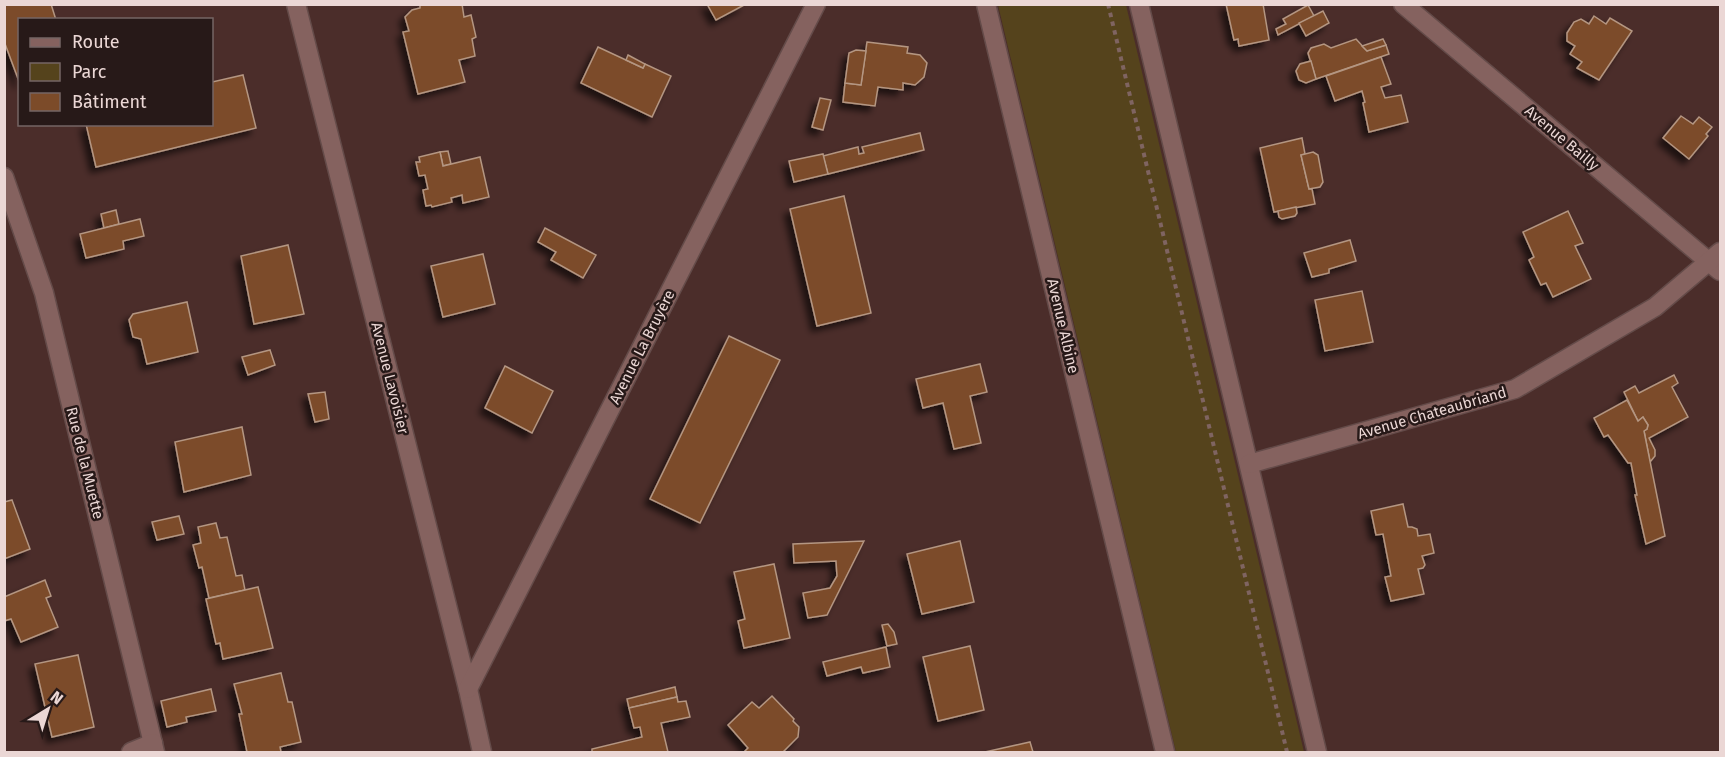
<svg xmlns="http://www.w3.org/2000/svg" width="1725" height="757" font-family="'Fira Sans',sans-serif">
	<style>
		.green { fill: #55431c }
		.building { fill: #7c4b29; stroke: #b49682; stroke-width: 1.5; filter: url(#shadow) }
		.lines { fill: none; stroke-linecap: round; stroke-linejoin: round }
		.minor-casing { stroke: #644b49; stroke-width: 21 }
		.path { stroke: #7f6461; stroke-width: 4; stroke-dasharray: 4.5 4.5; stroke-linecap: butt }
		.minor { stroke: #85625f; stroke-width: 18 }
		.labels { text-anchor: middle; stroke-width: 5; stroke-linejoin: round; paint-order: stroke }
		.street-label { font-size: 15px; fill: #ebd7d5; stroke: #271918 }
	</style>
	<defs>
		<filter id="shadow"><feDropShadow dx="-5.5" dy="5.5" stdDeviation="3" flood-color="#0009"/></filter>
	</defs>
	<rect width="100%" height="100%" fill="#4b2d2a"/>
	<!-- green -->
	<path class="green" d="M998 5H1126L1304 752H1176Z"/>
	<!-- building -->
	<g class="building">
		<path d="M4 4H51L56 20H20V84L4 41Z"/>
		<path d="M420 4H462L464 17 471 15 476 37 472 39 475 56 459 60 465 82 418 94 403 32 409 31 405 17 412 10 420 8Z"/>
		<path d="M707 4H746L716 20Z"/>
		<path d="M1226 4H1263L1269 40 1239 46 1238 39 1234 40Z"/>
		<path d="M1308 5 1314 16 1278 35 1276 29 1286 24 1283 19Z"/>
		<path d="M1323 11 1329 23 1306 36 1299 23Z"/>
		<path d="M1594 16 1606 24 1610 18 1632 31 1599 80 1577 68 1582 62 1570 54 1575 46 1567 41V33L1574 22 1581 19 1589 24Z"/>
		<path d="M1356 39 1367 51 1386 45 1389 54 1316 79 1308 53 1311 48 1324 44 1331 48Z"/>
		<path d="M1383 39 1386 45 1367 51 1362 46Z"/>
		<path d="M867 42 908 47 907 53 920 55 927 63 924 77 915 85 903 83V90L878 87 875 106 843 102 845 83 861 85Z"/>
		<path d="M598 47 643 68 645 64 671 76 652 117 581 83Z"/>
		<path d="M856 50 866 51 861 85 845 83 849 53Z"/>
		<path d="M628 55 645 64 643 68 626 60Z"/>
		<path d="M1381 57 1391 84 1381 87 1385 98 1401 95 1408 122 1369 132 1363 103 1365 102 1362 91 1335 101 1326 76Z"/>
		<path d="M1311 61 1316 79 1306 83 1299 80 1296 71 1300 64Z"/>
		<path d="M243 75 256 128 96 167 86 124H212V82Z"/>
		<path d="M820 98 831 100 823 130 812 127Z"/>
		<path d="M1681 116 1693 124 1699 117 1712 127 1706 134 1708 136 1689 159 1663 138Z"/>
		<path d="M920 133 924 150 828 174 823 156 858 147 859 154 864 153 862 147Z"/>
		<path d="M1302 138 1305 154 1301 155 1309 189H1312L1315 204 1274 212 1260 148Z"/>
		<path d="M448 151 451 164 443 166 440 152Z"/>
		<path d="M440 152 443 166 480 157 489 197 463 203 462 195 451 198 452 202 432 207 431 205 426 206 423 190 428 189 425 175 419 176 416 162H420L419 157Z"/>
		<path d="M1313 152 1318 155 1323 182 1320 187 1309 189 1301 155Z"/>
		<path d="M823 154 828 174 794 182 789 161Z"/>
		<path d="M844 196 871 313 817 326 790 209Z"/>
		<path d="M1296 207 1297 213 1295 216 1282 219 1279 217 1278 211Z"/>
		<path d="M116 210 119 224 104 228 101 214Z"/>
		<path d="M1568 211 1583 243 1575 246 1591 279 1553 297 1546 283 1541 285 1529 260 1534 257 1523 232Z"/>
		<path d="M140 219 144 236 123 241 124 249 86 258 80 234Z"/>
		<path d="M545 228 596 255 583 278 551 260 556 252 538 242Z"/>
		<path d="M1350 240 1356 261 1329 269V273L1312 277 1304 253Z"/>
		<path d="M288 245 304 314 254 324 241 256Z"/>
		<path d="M483 254 495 304 443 317 431 266Z"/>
		<path d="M1362 291 1373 342 1325 351 1315 300Z"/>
		<path d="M187 302 198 352 147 364 141 339 133 337 129 320 133 314Z"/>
		<path d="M729 336 780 360 700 523 650 499Z"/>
		<path d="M270 350 275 365 248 375 242 357Z"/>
		<path d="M980 364 987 392 970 396 981 443 954 449 943 403 923 408 916 379Z"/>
		<path d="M505 366 553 391 532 433 485 408Z"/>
		<path d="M1674 375 1678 383 1672 387 1688 417 1649 438 1655 450V456L1650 462 1644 431 1647 429 1648 425 1643 417 1638 421 1624 392 1635 386 1639 393Z"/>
		<path d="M325 392 329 419 315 422 308 394Z"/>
		<path d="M1627 400 1638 421 1643 417 1648 425 1647 429 1644 431 1665 536 1646 544 1635 495H1637L1631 463H1628L1608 435 1604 437 1594 418Z"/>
		<path d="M242 427 251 475 184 492 175 442Z"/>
		<path d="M12 500 30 549 4 559V502Z"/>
		<path d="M1403 504 1408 527H1412L1417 529 1418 536 1430 534 1434 553 1422 556 1425 565 1423 568 1418 569 1424 594 1391 601 1385 577 1391 576 1383 534 1376 535 1371 511Z"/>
		<path d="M179 516 184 534 157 540 152 522Z"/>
		<path d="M216 523 220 538 227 537 236 576 242 575 245 590 209 598 202 567 199 568 193 545 201 543 198 527Z"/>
		<path d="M864 541 827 615 808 618 803 593 830 588 837 576 836 561 794 563 793 544Z"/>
		<path d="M960 541 974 602 922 614 907 554Z"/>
		<path d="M774 564 790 638 744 648 738 621 745 619 734 572Z"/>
		<path d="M45 580 51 596 46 598 58 627 21 642 11 619 4 621V597Z"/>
		<path d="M258 587 273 648 223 659 220 643 216 644 206 599Z"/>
		<path d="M888 624 894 632 897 644 887 646 882 625Z"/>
		<path d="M970 646 984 710 938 721 923 657Z"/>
		<path d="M886 647 890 667 863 673 861 667 827 676 823 662Z"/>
		<path d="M78 655 94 727 52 737 35 664Z"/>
		<path d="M281 673 288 702H292L301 742 280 747 281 752H247L239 714H242L234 684Z"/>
		<path d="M675 687 677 697 629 708 627 699Z"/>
		<path d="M211 689 216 711 186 717 187 722 167 727 161 701Z"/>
		<path d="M772 696 794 719 793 721 799 727 798 737 783 752H744L748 748 728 725 752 702 759 708Z"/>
		<path d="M677 697 678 702 686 701 690 717 661 723 668 752H592V749L642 737 640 727 634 728 629 708Z"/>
		<path d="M1030 742 1033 752H985Z"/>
	</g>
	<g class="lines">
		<!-- minor casing -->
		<g class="minor-casing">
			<g id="minor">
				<path d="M296 4 468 689 482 752"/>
				<path d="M986 4 1165 752"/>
				<path d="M1139 4 1317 752"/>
				<path d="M1403 4 1720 271"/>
				<path d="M4 177 44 293 155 752"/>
				<path d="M1249 464 1515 389 1655 307 1720 252"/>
				<path d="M468 689 816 4"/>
				<path d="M131 752 153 743"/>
			</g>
		</g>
		<!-- path -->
		<path class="path" d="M1108 4 1287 752"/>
		<!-- minor -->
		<use href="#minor" class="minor"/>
	</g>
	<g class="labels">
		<!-- street labels -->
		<g class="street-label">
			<text transform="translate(1562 138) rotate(40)" y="5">Avenue Bailly</text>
			<text transform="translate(1063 326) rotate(77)" y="5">Avenue Albine</text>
			<text transform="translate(642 347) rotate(-63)" y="5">Avenue La Bruyère</text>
			<text transform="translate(390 378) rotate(76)" y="5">Avenue Lavoisier</text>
			<text transform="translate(1432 413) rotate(-16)" y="5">Avenue Chateaubriand</text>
			<text transform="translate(85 463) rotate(76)" y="5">Rue de la Muette</text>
		</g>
	</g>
	<!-- border -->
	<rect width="1725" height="757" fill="none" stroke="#ebd7d5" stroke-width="12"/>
	<!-- legend -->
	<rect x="18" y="18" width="195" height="108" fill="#271918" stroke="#756564" stroke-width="1.5"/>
	<rect x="30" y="38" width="30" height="9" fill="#85625f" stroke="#756564" stroke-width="1.5"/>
	<text x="72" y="48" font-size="18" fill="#ebd7d5">Route</text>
	<rect x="30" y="63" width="30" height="18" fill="#55431c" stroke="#756564" stroke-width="1.5"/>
	<text x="72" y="78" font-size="18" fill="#ebd7d5">Parc</text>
	<rect x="30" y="93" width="30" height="18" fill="#7c4b29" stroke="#756564" stroke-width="1.5"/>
	<text x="72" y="108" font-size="18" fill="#ebd7d5">Bâtiment</text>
	<!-- north arrow -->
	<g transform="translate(48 709) rotate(38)" stroke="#271918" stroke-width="4.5" paint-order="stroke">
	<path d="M0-4.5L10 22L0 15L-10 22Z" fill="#ebd7d5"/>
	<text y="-9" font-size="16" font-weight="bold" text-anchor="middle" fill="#ebd7d5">N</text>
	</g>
</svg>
